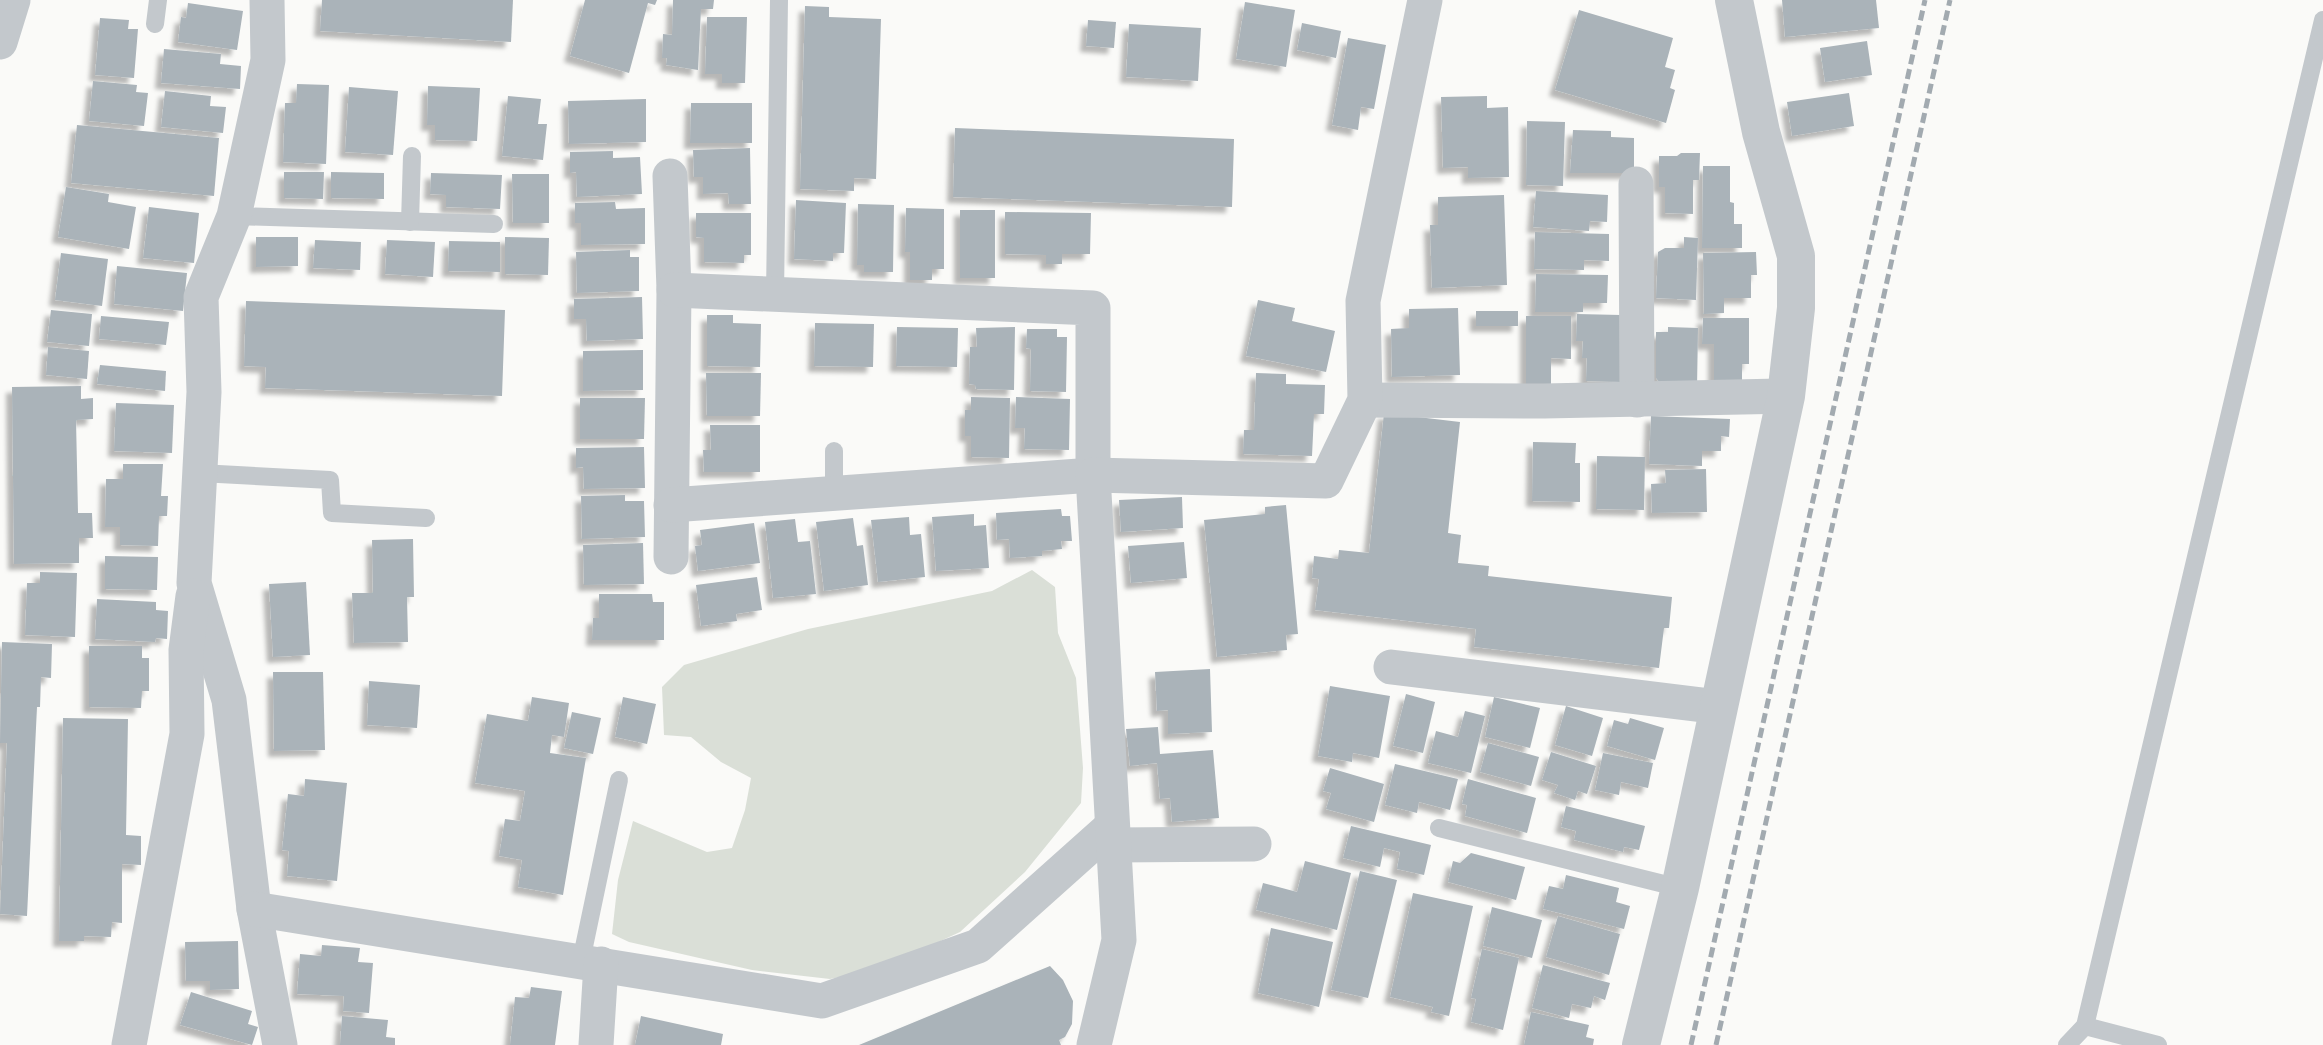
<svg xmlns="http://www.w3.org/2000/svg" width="2323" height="1045" font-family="'Alegreya Sans',sans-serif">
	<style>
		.green { fill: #dadfd7 }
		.building { fill: #aab3b9; filter: url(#shadow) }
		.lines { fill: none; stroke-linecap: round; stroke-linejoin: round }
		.service { stroke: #c3c8cc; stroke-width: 18 }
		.minor { stroke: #c3c8cc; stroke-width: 35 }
		.tertiary { stroke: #c3c8cc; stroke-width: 38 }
		.rail { stroke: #a2aab0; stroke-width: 5; stroke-dasharray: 10 5; stroke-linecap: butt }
	</style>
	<defs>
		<filter id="shadow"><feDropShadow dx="-6" dy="6" stdDeviation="2" flood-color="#0004"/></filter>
	</defs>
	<rect width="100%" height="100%" fill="#fafaf8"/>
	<!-- green -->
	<path class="green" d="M1032 570 1055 587 1058 633 1076 678 1083 768 1081 803 1025 872 960 932 880 969 830 979 752 970 629 942 612 934 618 880 633 821 707 852 732 848 745 810 751 778 721 762 691 737 664 735 662 687 684 665 808 629 992 591Z"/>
	<!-- building -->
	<g class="building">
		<path d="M322 0H513L511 42 320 31Z"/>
		<path d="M585 0H657L655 5 648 3 629 73 570 56Z"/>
		<path d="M673 0H714L713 9H701L698 70 666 65 667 58H662L663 34 672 35Z"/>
		<path d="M1782 0H1876L1879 28 1785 37Z"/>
		<path d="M1245 2 1295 10 1286 67 1236 59Z"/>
		<path d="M188 3 243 11 237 50 178 42 181 17 186 18Z"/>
		<path d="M805 6 829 7V17L881 19 876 179 854 178V191L800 189Z"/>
		<path d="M1579 10 1673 38 1665 67 1675 70 1670 88 1675 90 1666 123 1555 90Z"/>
		<path d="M707 17H747L745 83H722V74H705Z"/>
		<path d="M100 18 129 20 128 29H138L134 78 95 75Z"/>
		<path d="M1088 20 1116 22 1114 48 1086 46Z"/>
		<path d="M1302 23 1341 31 1336 58 1297 50Z"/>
		<path d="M1129 24 1201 28 1198 81 1126 77Z"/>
		<path d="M1348 38 1386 45 1374 109 1361 107 1358 130 1332 125Z"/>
		<path d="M1867 41 1872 75 1825 82 1820 48Z"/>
		<path d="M164 49 221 54 220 64 241 66 240 89 161 83Z"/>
		<path d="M93 81 137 85 136 92 148 93 144 126 89 121Z"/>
		<path d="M297 84 329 85 326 164 283 162 285 103H296Z"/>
		<path d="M428 86 480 88 477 141 435 140V125H427Z"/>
		<path d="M349 87 398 91 393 155 345 152Z"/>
		<path d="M165 91 211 96 210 106 226 107 223 133 161 127Z"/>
		<path d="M1849 93 1854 126 1792 136 1787 102Z"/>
		<path d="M508 96 541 99 538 124H547L543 160 502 156Z"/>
		<path d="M1487 96V108L1508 107 1509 177 1468 178V167L1443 168 1441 97Z"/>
		<path d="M646 99V142L569 144 568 101Z"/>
		<path d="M691 103H752V143H690Z"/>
		<path d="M1527 121 1565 122 1563 186 1526 185Z"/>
		<path d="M77 125 219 138 214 196 71 183Z"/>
		<path d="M955 128 1234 139 1232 207 953 197Z"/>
		<path d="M1573 130 1611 131V137L1634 138V173H1570Z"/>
		<path d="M750 148 751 204H729L728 193 703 194V177H694L693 150Z"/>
		<path d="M613 151V158L640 157 642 194 577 197 576 172 570 173V152Z"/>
		<path d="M1681 153H1700L1699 180H1693V214L1665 213V187H1659V156H1677Z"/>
		<path d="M1703 166H1730V202L1734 203V224H1742V248H1702Z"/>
		<path d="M284 172H324L323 199 284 198Z"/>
		<path d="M331 172 384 173V199L331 198Z"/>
		<path d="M431 173 502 175 500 209 446 207V195L430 194Z"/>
		<path d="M512 174H549V223H513Z"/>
		<path d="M66 187 109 194 108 202 136 207 129 249 58 237Z"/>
		<path d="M1536 191 1608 195 1607 222 1590 221 1589 231 1533 227Z"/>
		<path d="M1504 195 1507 285 1432 288 1430 225H1438V197Z"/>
		<path d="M796 200 846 203 844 253H833V261L794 259Z"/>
		<path d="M615 202 616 209 645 208V244L581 245V223H575V203Z"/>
		<path d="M858 204 894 205 893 272H864V265H857Z"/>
		<path d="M149 207 199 213 194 263 143 258Z"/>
		<path d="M906 208 944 209V269H932V280H910V252H905Z"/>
		<rect x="960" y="210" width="35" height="68"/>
		<path d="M1005 212 1091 213 1090 254H1062V264H1046V255L1005 254Z"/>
		<path d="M696 213H751V255H744V263L704 262V238L696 237Z"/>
		<path d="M1535 232 1609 234V261L1584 260V270L1534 269Z"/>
		<path d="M256 237H298V266L256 267Z"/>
		<path d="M505 237 549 238 548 275 505 274Z"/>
		<path d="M1684 237 1698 238 1696 300 1656 298 1658 252 1665 248H1684Z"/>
		<path d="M315 240 361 242 360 270 313 268Z"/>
		<path d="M387 240 435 242 433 277 385 274Z"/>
		<path d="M449 241 500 242V272L448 271Z"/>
		<path d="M630 250V257H639V291L577 293 576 252Z"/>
		<path d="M1756 252 1757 275H1751V298H1724V313L1704 314 1703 253Z"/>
		<path d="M61 253 108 259 102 306 55 300Z"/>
		<path d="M117 266 187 273 183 311 114 304Z"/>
		<path d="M1536 274 1608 275 1607 303H1583V312H1535Z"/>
		<path d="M642 297 643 339 587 341 586 319H574V299Z"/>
		<path d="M1258 300 1295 308 1292 321 1335 331 1326 372 1246 356Z"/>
		<path d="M246 301 505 310 502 396 265 388 266 367 244 366Z"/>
		<path d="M1458 308 1460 375 1392 377 1391 329 1409 328V309Z"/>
		<path d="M51 310 92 314 89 346 47 342Z"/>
		<rect x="1476" y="311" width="42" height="15"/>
		<path d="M1577 314 1621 315 1620 382 1586 381 1587 358H1582L1583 341H1576Z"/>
		<path d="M707 315H733V323L761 324 760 367 707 366Z"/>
		<path d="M101 316 169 322 166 345 99 339Z"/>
		<path d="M1526 316H1571V359L1551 358V385H1526Z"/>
		<path d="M1703 318H1749V364H1742V386H1714V344H1702Z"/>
		<path d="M815 323 874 324 873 367 814 366Z"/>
		<path d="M897 327 958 328 957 367 896 366Z"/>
		<path d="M1015 327 1014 390 976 389 975 385 969 384 970 347H977L976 328Z"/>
		<path d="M1668 327 1698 328 1697 388H1664L1656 378V332H1668Z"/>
		<path d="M1027 329H1057V337H1067L1066 392 1030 391 1031 349 1026 348Z"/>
		<path d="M48 347 89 351 87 379 46 375Z"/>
		<path d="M643 350V390L583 391V351Z"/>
		<path d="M100 365 166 371 165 391 97 384Z"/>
		<path d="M706 373H761L760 416H707Z"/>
		<path d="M1256 373 1286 374V384L1325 385 1324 414H1314L1312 456 1243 454 1244 430H1254Z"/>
		<path d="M81 386V399L93 398V419L76 420 78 513H92L93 538H79V563L14 564 12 387Z"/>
		<path d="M971 397 1010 398 1009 458 971 457V436H965V410H971Z"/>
		<path d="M1016 397 1070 399 1069 450 1024 449 1025 428H1015Z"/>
		<path d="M580 398H645L644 439H580Z"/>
		<path d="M116 403 174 405 172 453 114 451Z"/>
		<path d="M1384 413 1460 422 1448 533 1461 535 1458 563 1489 566 1488 576 1672 597 1669 628H1664L1659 668 1474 647 1476 629 1315 610 1319 579 1312 578 1314 556 1338 559 1339 550 1369 553Z"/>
		<path d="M1651 416 1730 419 1729 437 1721 436V451H1702V466L1649 464Z"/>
		<path d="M710 425H760V472H704L703 450H711Z"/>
		<path d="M1533 442 1576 443 1575 463H1580V502L1532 501Z"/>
		<path d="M644 447 645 488 584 489 583 467 576 468V448Z"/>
		<path d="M1597 456 1645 457 1644 510 1596 509Z"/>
		<path d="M123 464H163L161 496H168L167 516H159L158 546 120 545V527H105L106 479H123Z"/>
		<path d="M1706 469 1707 512 1652 513 1651 484 1666 483 1665 470Z"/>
		<path d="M625 495V501H644L645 537 582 539 581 496Z"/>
		<path d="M1182 497 1183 528 1121 532 1119 500Z"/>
		<path d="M1286 505 1298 634 1286 635 1287 650 1217 657 1204 520 1265 514V507Z"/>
		<path d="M1061 509 1062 516H1070L1072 541H1061L1062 549 1042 551V556L1010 558 1009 539 997 540 996 513Z"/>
		<path d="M974 514V526L986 525 989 568 936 571 932 517Z"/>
		<path d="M909 517 910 535 921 534 925 577 878 582 871 520Z"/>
		<path d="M853 518 857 546 863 545 868 585 824 591 816 522Z"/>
		<path d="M795 519 798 542 810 541 816 594 773 598 765 522Z"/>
		<path d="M754 523 760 563 698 571 695 546 702 545 700 530Z"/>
		<path d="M413 539 414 597H407L408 642 354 643 352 593H373L372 540Z"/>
		<path d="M1184 542 1187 578 1131 583 1128 546Z"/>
		<path d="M643 543 644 584 584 585 583 545Z"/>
		<path d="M105 556 158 557 157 590 105 589Z"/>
		<path d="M40 572 77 573 75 637 25 635 27 583H40Z"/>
		<path d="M757 577 762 610 736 614 737 621 701 626 696 585Z"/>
		<path d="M306 582 310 655 273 657 269 584Z"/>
		<path d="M599 594H652L653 602H664V640H592L593 618H599Z"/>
		<path d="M97 599 156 602V610L168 611 167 639 156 638 155 642 95 639Z"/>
		<path d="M2 642 52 644 51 678 41 677 40 707H37L27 916 0 914 7 743H0Z"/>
		<path d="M89 646H142V658H149V691H142L141 708 89 707Z"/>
		<path d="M1210 669 1212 732 1168 734V710L1157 711 1155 672Z"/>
		<path d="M273 672H323L325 750 274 751Z"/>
		<path d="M369 681 420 685 417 728 367 725Z"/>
		<path d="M1330 686 1390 696 1379 758 1353 753 1352 762 1318 756Z"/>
		<path d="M1406 694 1435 702 1423 753 1393 746Z"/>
		<path d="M532 697 569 703 564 737 552 735 550 753 586 758 563 895 518 887 522 860 499 856 505 819 520 821 525 791 475 783 487 714 528 721Z"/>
		<path d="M623 697 656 704 647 744 615 737Z"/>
		<path d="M1494 697 1540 708 1530 748 1485 737Z"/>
		<path d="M1566 706 1603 718 1592 756 1555 745Z"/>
		<path d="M1465 711 1485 716 1471 773 1428 763 1436 731 1458 737Z"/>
		<path d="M572 712 601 718 593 754 564 748Z"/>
		<path d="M63 718 128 719 126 835 141 836V865L122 864V923L112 922 111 937 84 936V941H59Z"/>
		<path d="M1630 718 1664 728 1655 760 1607 746 1614 720 1628 724Z"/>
		<path d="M1158 727 1160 754 1213 750 1219 818 1172 822 1170 798 1160 799 1157 763 1130 766 1126 729Z"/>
		<path d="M1488 743 1539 757 1531 786 1480 772Z"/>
		<path d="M1551 752 1596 766 1587 794 1578 791 1575 800 1554 793 1558 785 1542 780Z"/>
		<path d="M1603 753 1653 763 1648 788 1621 782 1619 795 1595 790Z"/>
		<path d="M1395 764 1458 779 1450 810 1419 802 1417 813 1385 805Z"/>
		<path d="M1330 768 1384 784 1374 822 1326 809 1331 793 1323 791Z"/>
		<path d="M305 779 347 783 337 881 287 876 289 851 282 850 288 794 304 796Z"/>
		<path d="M1468 779 1536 798 1527 833 1465 816 1467 805 1462 804Z"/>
		<path d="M1566 806 1645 826 1639 850 1624 847 1623 852 1574 840 1576 831 1561 827Z"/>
		<path d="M1351 826 1431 845 1424 875 1397 869 1400 852 1384 848 1380 867 1343 858Z"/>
		<path d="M1471 853 1525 867 1516 900 1448 882 1453 861 1460 863Z"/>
		<path d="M1305 861 1351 873 1337 930 1256 910 1263 883 1297 892Z"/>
		<path d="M1360 871 1397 880 1368 998 1331 990Z"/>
		<path d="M1566 875 1619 888 1616 902 1630 906 1624 929 1543 909 1549 886 1563 889Z"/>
		<path d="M1413 893 1473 906 1449 1016 1431 1012 1433 1007 1390 997Z"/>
		<path d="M1492 907 1542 920 1532 958 1483 946Z"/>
		<path d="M1558 916 1620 934 1609 975 1546 957Z"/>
		<path d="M1271 928 1333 942 1319 1007 1258 993Z"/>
		<path d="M238 941 239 989 210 990V981H186L185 942Z"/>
		<path d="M322 945 360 948 358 962 373 963 369 1013 343 1011 344 996 297 994 300 954 321 956Z"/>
		<path d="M1482 949 1519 958 1503 1030 1471 1022 1476 999 1471 998Z"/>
		<path d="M1543 965 1610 983 1605 1000 1594 996 1591 1008 1572 1004 1569 1018 1532 1008Z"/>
		<path d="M1050 966 1063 980 1073 1001 1072 1024 1065 1037 1059 1040 1061 1045H859Z"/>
		<path d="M531 987 562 991 555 1045H510L515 997 529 998Z"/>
		<path d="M191 992 252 1011 248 1024 258 1027 252 1045 180 1025Z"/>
		<path d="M1531 1012 1589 1025 1586 1037 1594 1039 1593 1045H1524Z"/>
		<path d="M342 1016 388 1020 386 1037 395 1038V1045H340Z"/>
		<path d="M641 1016 723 1034 721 1045H635Z"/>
	</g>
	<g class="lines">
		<!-- service -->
		<g class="service">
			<path d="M155 24 158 0"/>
			<path d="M234 216 494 224"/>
			<path d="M410 222 412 156"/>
			<path d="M775 295 779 0"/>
			<path d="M834 451V494"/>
			<path d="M200 473 330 480 332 513 426 518"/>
			<path d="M1439 828 1680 888"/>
			<path d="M581 961 619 780"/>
			<path d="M2085 1026 2158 1045"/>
			<path d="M2067 1045 2085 1026 2323 20"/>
		</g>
		<!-- minor -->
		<g class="minor">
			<path d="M267 0 268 60 234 216 201 297 204 392 194 583 229 700 254 909 280 1045"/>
			<path d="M0 42 13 0"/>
			<path d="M670 176 674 290 671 557"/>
			<path d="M1636 184 1637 400"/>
			<path d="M1365 400 1544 401 1786 396"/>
			<path d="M671 505 1093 475V308L674 290"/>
			<path d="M1391 667 1719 707"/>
			<path d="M1112 845 1254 844"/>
			<path d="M254 909 822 1001 978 946 1110 828"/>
			<path d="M129 1045 187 734 186 650 193 596"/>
			<path d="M596 1045 601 964"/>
			<path d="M1094 1045 1119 940 1093 475 1326 481 1365 400 1363 301 1425 0"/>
		</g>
		<!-- tertiary -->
		<path class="tertiary" d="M1641 1045 1680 888 1786 396 1796 308V256L1761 132 1734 0"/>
		<!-- rail -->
		<g class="rail">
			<path d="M1691 1045 1925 0"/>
			<path d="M1716 1045 1950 0"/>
		</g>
	</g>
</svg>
